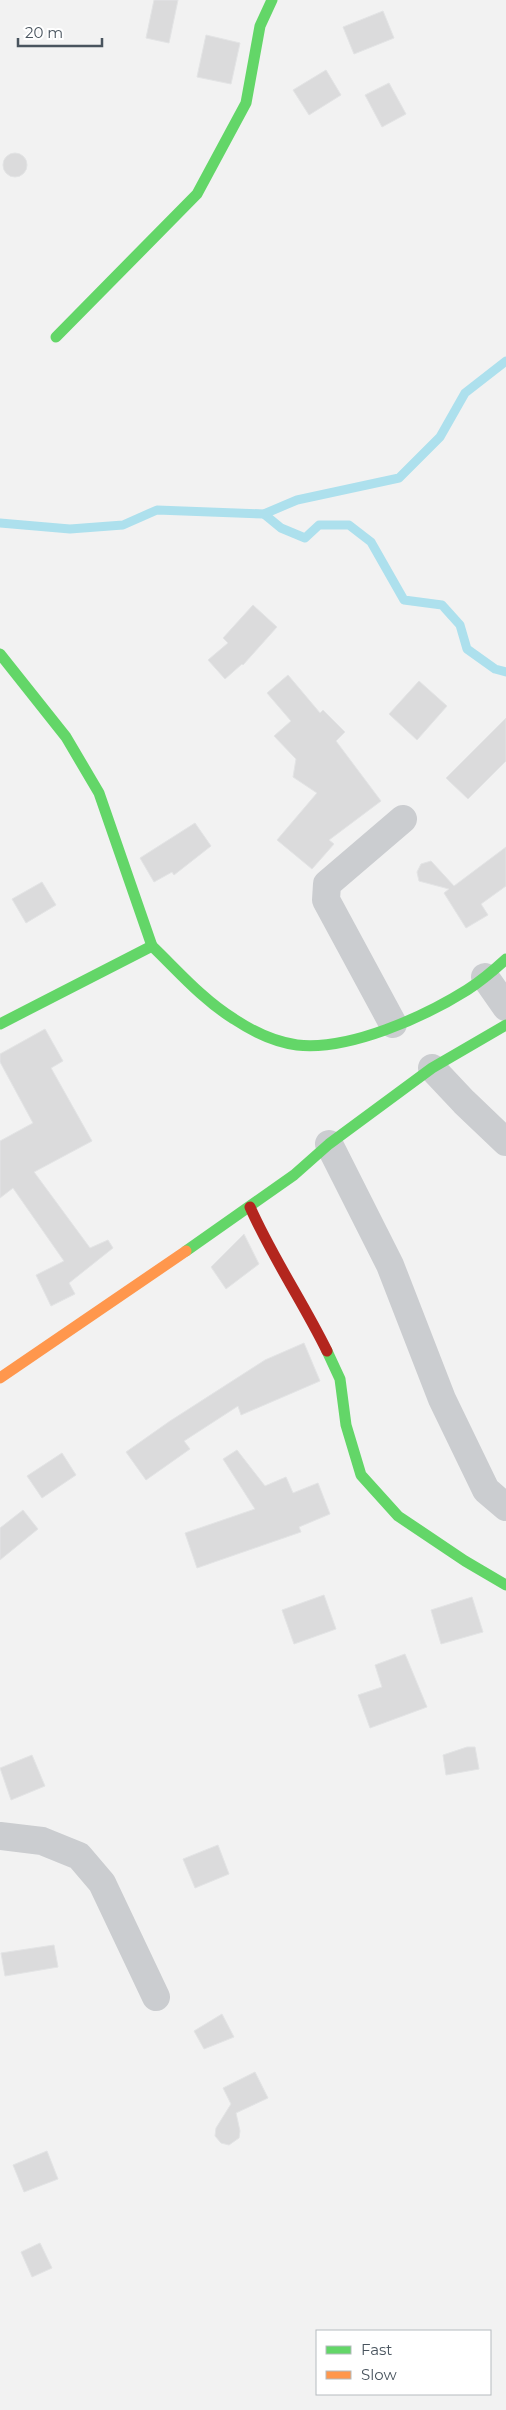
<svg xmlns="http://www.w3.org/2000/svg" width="506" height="2410" font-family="Montserrat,sans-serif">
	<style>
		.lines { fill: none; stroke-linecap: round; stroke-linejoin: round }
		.stream { stroke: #ade0ed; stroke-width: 9 }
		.building { fill: #dbdbdc; stroke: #e3e4e5 }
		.street { stroke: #cbcdd0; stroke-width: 28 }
		.fast { stroke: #63d668; stroke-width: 11 }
		.slow { stroke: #ff974d; stroke-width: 11 }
		.jam { stroke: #b3261e; stroke-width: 11 }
	</style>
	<rect width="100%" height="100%" fill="#f2f2f2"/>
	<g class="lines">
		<!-- stream -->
		<g class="stream">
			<path d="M264 514 281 528 305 538 319 525H349L371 542 404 600 442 605 460 625 467 649 495 669 506 672"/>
			<path d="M0 523 70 529 123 525 157 510 264 514 297 500 399 478 440 437 465 393 506 361"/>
		</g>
	</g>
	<!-- building -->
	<g class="building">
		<path d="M154 0H178L169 43 146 38Z"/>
		<path d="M383 11 394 38 354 54 343 27Z"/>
		<path d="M206 35 240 43 231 84 197 77Z"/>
		<path d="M326 70 341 95 309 115 293 90Z"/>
		<path d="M389 83 406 114 382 127 365 95Z"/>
		<circle cx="15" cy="165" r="12"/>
		<path d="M253 605 277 627 243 665 242 664 225 679 208 660 228 643 223 638Z"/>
		<path d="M288 675 320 713 323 710 345 732 336 741 381 801 329 840 334 844 312 869 277 840 317 793 293 777 296 759 274 736 291 721 267 693Z"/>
		<path d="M419 681 447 706 417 740 389 714Z"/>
		<path d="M506 718V761L468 799 446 778Z"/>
		<path d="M195 823 211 846 174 875 172 872 154 882 140 858Z"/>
		<path d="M506 847V886L481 904 488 915 466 928 444 893 449 889 419 881 417 872 421 864 431 861 454 886Z"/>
		<path d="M42 882 56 905 26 923 12 899Z"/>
		<path d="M45 1029 63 1061 51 1068 92 1141 34 1172 90 1248 108 1240 113 1248 69 1283 75 1294 51 1306 36 1275 64 1261 13 1188 0 1198V1141L33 1123 0 1062V1054Z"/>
		<path d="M244 1234 259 1264 226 1289 211 1267Z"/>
		<path d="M304 1343 320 1381 241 1415 238 1406 184 1441 190 1449 146 1480 126 1452 170 1421 265 1360Z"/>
		<path d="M237 1450 265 1486 286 1477 293 1493 318 1483 330 1514 299 1527 301 1532 197 1568 185 1533 255 1509 223 1459Z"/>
		<path d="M62 1453 76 1475 42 1498 27 1476Z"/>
		<path d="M23 1510 38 1529 0 1560V1528Z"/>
		<path d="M324 1595 336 1629 294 1644 282 1610Z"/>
		<path d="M472 1597 483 1632 441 1644 431 1610Z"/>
		<path d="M405 1654 427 1707 370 1728 358 1695 382 1687 375 1665Z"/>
		<path d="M467 1747H475L479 1769 446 1775 443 1755Z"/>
		<path d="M32 1755 45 1786 11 1800 0 1768Z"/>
		<path d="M218 1845 229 1874 195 1888 183 1859Z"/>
		<path d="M54 1945 58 1967 5 1976 1 1953Z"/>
		<path d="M222 2014 234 2037 204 2049 194 2031Z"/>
		<path d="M255 2072 268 2098 236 2113 240 2131 239 2138 229 2145 221 2143 215 2136 216 2128 231 2104 223 2088Z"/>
		<path d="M47 2151 58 2179 24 2192 13 2165Z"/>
		<path d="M40 2243 52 2268 32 2277 21 2252Z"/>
	</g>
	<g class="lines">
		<!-- street -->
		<g class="street">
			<path d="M485 977 506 1007"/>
			<path d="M393 1024 326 900 327 884 403 819"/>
			<path d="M432 1068 464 1102 506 1142"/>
			<path d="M329 1144 390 1265 442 1399 486 1490 506 1507"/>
			<path d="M0 1836 42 1841 79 1856 102 1883 156 1997"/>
		</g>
		<!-- fast -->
		<g class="fast">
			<path d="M56 337 197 194 246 103 260 26 272 0"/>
			<path d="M0 654 66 737 99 793 152 946 0 1024"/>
			<path d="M152 946C178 971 203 1000 234 1019 252 1031 275 1042 297 1045 349 1051 424 1017 467 990 481 981 494 970 506 959"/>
			<path d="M186 1251 294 1175 329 1144 432 1068 506 1025"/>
			<path d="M327 1351 340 1379 346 1425 361 1475 398 1516 465 1561 506 1585"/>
		</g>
		<!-- slow -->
		<path class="slow" d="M0 1378 186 1251"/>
		<!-- jam -->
		<path class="jam" d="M250 1207C272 1257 303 1302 327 1351"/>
	</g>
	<!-- legend -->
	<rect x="316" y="2330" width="175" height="65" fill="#ffffff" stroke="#b6bbbf"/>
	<rect x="326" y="2346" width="25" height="8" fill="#63d668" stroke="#b6bbbf"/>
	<text x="361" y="2355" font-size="15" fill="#49545e">Fast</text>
	<rect x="326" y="2371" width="25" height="8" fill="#ff974d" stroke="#b6bbbf"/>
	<text x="361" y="2380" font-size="15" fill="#49545e">Slow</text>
	<!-- scale -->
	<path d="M18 38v8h84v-8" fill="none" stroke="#49545e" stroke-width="2.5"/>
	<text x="25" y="38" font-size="15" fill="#49545e" stroke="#ffffff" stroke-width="4" paint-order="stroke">20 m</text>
</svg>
